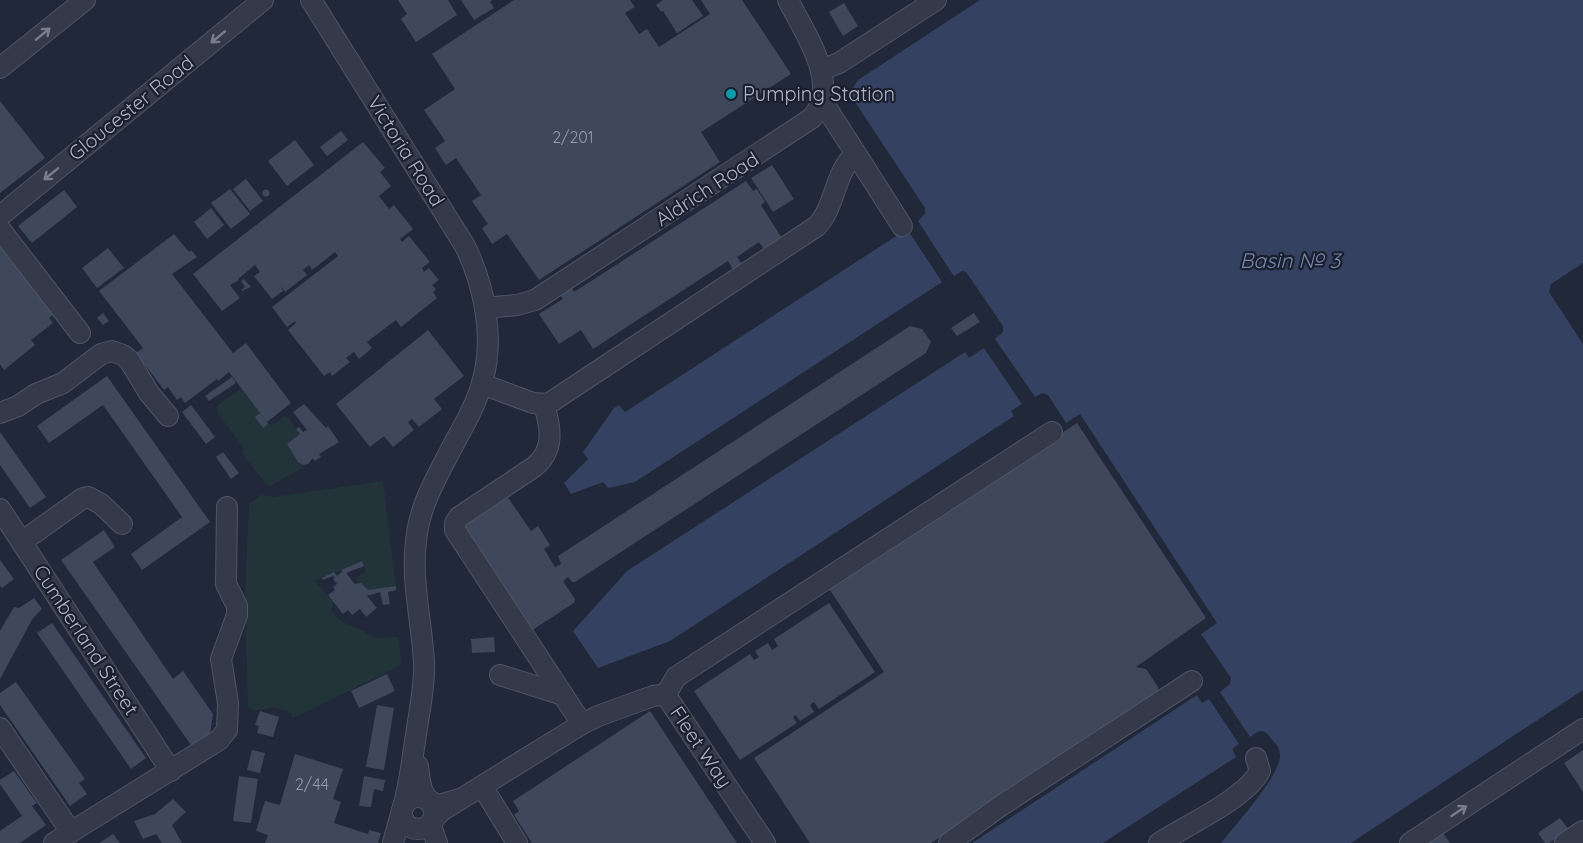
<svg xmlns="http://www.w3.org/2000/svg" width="1583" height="843" font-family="Quicksand,sans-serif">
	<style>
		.green { fill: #22343a }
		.water { fill: #344160 }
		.building { fill: #3f475b }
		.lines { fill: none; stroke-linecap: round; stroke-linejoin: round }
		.minor-casing { stroke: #4f5564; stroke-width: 22 }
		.minor { stroke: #343a49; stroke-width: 20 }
		.oneway { stroke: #787e8e }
		.culture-dot { fill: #0f9aa8; stroke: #1a1f2e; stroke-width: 2 }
		.labels { text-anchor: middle; stroke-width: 4.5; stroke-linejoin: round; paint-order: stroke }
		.number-label { font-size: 16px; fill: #939aab }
		.poi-label { font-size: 20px; fill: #afb5c6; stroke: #1a1f2e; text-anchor: start }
		.street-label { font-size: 20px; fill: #afb5c6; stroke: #1a1f2e }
		.water-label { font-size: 21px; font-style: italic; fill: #7687ae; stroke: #1a1f2e }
	</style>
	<rect width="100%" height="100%" fill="#212839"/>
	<!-- green -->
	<g class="green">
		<path d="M242 388 271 426 286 415 300 434 287 444 304 467 270 486 266 484 243 455 242 453 244 448 218 414 216 408 219 404Z"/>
		<path d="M383 481 396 586 366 591 355 578 366 571 362 561 315 581 334 603 331 610C341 627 362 627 374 638L399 637 401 665 298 716 292 717V714C287 712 278 707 272 708 264 708 257 714 248 707L245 597 249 504 261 495 274 497Z"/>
	</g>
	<!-- water -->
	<g class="water">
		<path d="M980 0H1583V263L1551 284 1549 292 1583 344V690L1351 843H1221C1235 825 1281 775 1280 755 1279 745 1274 743 1269 736 1263 727 1257 732 1250 737L1220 692 1230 684 1231 678 1201 634 1217 623 1080 414 1066 423 1048 395 1042 393 1035 397 995 339 1003 332V326L966 272 962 271 954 276 953 275 918 221 925 214V208L853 99 852 89 858 80Z"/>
		<path d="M907 229 942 282 635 482 608 488 603 482 571 494 564 483 588 459 583 452 614 408 619 405 625 412Z"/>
		<path d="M984 348 1022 404 1011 411 1014 416 670 641 598 668 573 631 627 571 965 352 969 358Z"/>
		<path d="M1197 695 1202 703 1209 699 1239 744 1232 749 1236 757 1103 843H972Z"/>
	</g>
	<!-- building -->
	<g class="building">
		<path d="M398 0H448L457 15 416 42 401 19 407 14Z"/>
		<path d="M461 0H492L490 2 494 8 474 20Z"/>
		<path d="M514 0H630L635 7 625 13 639 34 647 29 659 47 710 14 701 0H742L791 74 701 132 720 162 539 280 507 234 492 244 482 228 488 224 472 201 481 195 456 158 446 165 435 148 445 141 424 110 455 89 432 54Z"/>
		<path d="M663 0H692L703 16 677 33 663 11 661 12 656 5Z"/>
		<path d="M844 3 858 26 843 36 829 12Z"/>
		<path d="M0 101 45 158 0 193Z"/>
		<path d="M341 131 348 140 327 156 320 147Z"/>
		<path d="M295 140 314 165 287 186 268 161Z"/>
		<path d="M363 142 385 168 380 172 391 186 379 196 389 209 394 205 413 229 400 239 402 242 409 236 430 262 422 268 424 272 429 268 439 280 432 285 436 289 433 292 437 298 401 327 396 320 367 342 372 348 359 359 354 352 346 358 350 362 332 376 330 372 324 376 288 330 296 323 295 321 287 327 272 307 338 256 335 252 312 270 309 265 303 270 307 275 285 292 281 286 283 291 272 299 254 276 260 272 255 265 238 279 239 280 230 285 240 298 222 311 193 274Z"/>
		<path d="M772 165 794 199 773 212 751 178Z"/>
		<path d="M246 179 263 201 250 211 233 189Z"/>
		<path d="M746 181 753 191 757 189 765 202 761 205 783 240 765 251 759 242 737 257 742 264 733 270 728 261 593 349 581 330 559 344 539 314 563 299 559 293 570 285 574 292Z"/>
		<path d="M230 189 250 214 231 229 211 203Z"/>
		<circle cx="266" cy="193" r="3.5"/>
		<path d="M64 190 77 207 32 243 18 226Z"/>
		<path d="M211 208 224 225 207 239 194 222Z"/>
		<path d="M174 234 189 252 191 250 197 257 172 274 233 353 246 343 291 403 267 422 229 372 218 381 217 379 185 403 181 397 177 400 168 387 164 390 136 353 143 348 99 291Z"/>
		<path d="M0 244 55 313 49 318 53 323 31 340 35 345 4 370 0 364Z"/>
		<path d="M108 248 124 268 97 288 82 268Z"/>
		<path d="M244 279 251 287 242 291 241 290 245 287 241 281Z"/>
		<path d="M103 313 109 321 103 325 97 318Z"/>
		<path d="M974 313 980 322 957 336 951 328Z"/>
		<path d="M910 326 922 329 931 342 926 353 575 582H572L568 577 563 581 575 599 574 603 534 629 531 630 464 530 465 523 506 498 509 499 531 531 538 526 550 545 544 549 555 567 561 564 558 556Z"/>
		<path d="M428 330 464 376 434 399 442 409 419 427 412 419 408 422 414 430 393 447 384 436 370 447 336 404Z"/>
		<path d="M107 376 210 522 142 570 131 554 182 517 103 405 49 443 37 426Z"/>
		<path d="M232 377 236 383 209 401 205 396Z"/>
		<path d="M304 404 326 428 328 426 339 442 319 454 321 457 315 461 313 458 308 464 303 465 298 462 287 444 300 434 296 429 299 427 303 432 307 430 293 412Z"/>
		<path d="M191 405 215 437 206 444 182 412Z"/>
		<path d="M260 413 268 424 263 428 255 417Z"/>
		<path d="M1077 423 1206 618 1136 667 1146 669 1158 687V695L931 843H810L754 758 884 672 828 587Z"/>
		<path d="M0 432 46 497 30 508 0 465Z"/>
		<path d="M223 452 239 473 231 479 216 457Z"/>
		<path d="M104 530 115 547 93 562 173 679 183 671 213 714 210 734 191 745 61 560Z"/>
		<path d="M0 560 14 579 2 588 0 586Z"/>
		<path d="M362 561 364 566 346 573 355 584 361 583 368 590 396 586V590L388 592 390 604 383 605 380 592 367 596 377 608 366 617 360 609 352 615 348 610 343 614 328 595 335 590 333 587 337 584 333 579 335 578 333 576 323 580 322 578 334 572 337 576 342 572 341 570Z"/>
		<path d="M34 598 42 609 33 618 0 679V631L14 607 19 608Z"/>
		<path d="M829 603 875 672 819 709 814 702 810 705 814 712 800 721 796 715 793 717 797 723 740 760 694 691 750 654 754 660 759 657 755 651 768 643 772 650 778 646 774 639Z"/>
		<path d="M52 623 146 758 131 769 37 633Z"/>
		<path d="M494 637 495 652 472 653 471 639Z"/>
		<path d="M387 674 395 691 359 708 351 691Z"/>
		<path d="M16 682 85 779 79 783 87 794 70 806 0 705V693Z"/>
		<path d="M377 705 394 708 384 770 366 767Z"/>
		<path d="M260 711 279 717 273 737 257 733 259 726 255 725Z"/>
		<path d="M650 711 737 843H532L514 815 519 811 513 801Z"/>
		<path d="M252 750 265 753 260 773 247 770Z"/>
		<path d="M1583 750V792L1564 763Z"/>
		<path d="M295 754 343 769 333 799 341 802 334 823 368 834 369 830 381 833 378 843H265L268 835 256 831 265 801 280 805Z"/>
		<path d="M14 771 37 803 32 806 46 825 20 843H0V831L22 816 0 784V780Z"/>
		<path d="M239 776 258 779 251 823 233 821Z"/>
		<path d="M364 776 385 780 383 791 374 789 371 807 359 806Z"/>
		<path d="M173 799 186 812 172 825 182 843H162L156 834 143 839 134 821 155 814Z"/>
		<path d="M1560 818 1569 830 1549 843H1545L1538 833Z"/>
		<path d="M1443 833 1450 843H1429Z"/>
		<path d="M113 834 120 843H99Z"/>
	</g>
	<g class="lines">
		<!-- minor casing -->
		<g class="minor-casing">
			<g id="minor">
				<path d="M311 0 465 246C485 287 495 339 482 383 475 408 461 430 449 453 434 482 419 508 416 541 411 582 422 622 424 663 425 687 419 712 416 735 412 759 410 783 403 807"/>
				<path d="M0 68 85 0"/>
				<path d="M821 70 839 63 936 0"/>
				<path d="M856 154 902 226"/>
				<path d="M0 216 263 0"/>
				<path d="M0 229 80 333"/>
				<path d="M485 308 517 305 535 300 812 118C842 85 804 32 788 0"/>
				<path d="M482 384 533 403 548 404 817 226C836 206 835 169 856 154L822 101"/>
				<path d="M0 413 18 406 36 394 63 383 101 354 112 351 123 355 129 360 149 393 168 416"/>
				<path d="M0 509 171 771"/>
				<path d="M23 541 83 498 88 497 101 504 122 524"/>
				<path d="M500 675 563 695"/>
				<path d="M665 696 676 677 1052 432"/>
				<path d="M582 724 598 716 653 696 661 695 667 697 765 843"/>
				<path d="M0 728 71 832 219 740 227 730 228 703 221 659 237 615V606L226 584 227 507"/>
				<path d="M418 766C420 782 420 800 439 805L456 800"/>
				<path d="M482 786 517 843"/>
				<circle cx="418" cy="813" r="16"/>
				<path d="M54 843 71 832"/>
				<path d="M393 843 402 810"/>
				<path d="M437 843 431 826 435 817 443 810 582 724 455 530V523L459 517 534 467C555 450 551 428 544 405"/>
				<path d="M949 843 999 807 1192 681"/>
				<path d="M1159 843C1187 825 1245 799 1260 771L1256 758"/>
				<path d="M1410 843 1583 729"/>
				<path d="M1565 843 1583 831"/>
			</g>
		</g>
		<!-- minor -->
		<use href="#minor" class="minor"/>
	</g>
	<!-- one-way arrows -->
	<defs><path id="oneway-shaft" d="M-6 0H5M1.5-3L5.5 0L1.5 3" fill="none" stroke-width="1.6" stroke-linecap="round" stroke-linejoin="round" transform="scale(1.5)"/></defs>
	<g class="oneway">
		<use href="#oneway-shaft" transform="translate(43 34) rotate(-39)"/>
		<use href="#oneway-shaft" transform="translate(218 37) rotate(141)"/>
		<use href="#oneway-shaft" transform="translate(51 174) rotate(141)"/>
		<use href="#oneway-shaft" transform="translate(1459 811) rotate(-34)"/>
	</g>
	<!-- markers -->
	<circle class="culture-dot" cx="731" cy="94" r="6"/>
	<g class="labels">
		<!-- number labels -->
		<g class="number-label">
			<text x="573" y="143">2/201</text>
			<text x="312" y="790">2/44</text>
		</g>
		<!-- poi labels -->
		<g class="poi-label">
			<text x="743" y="101">Pumping Station</text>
		</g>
		<!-- street labels -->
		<g class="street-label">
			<text transform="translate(131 108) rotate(-39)" y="7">Gloucester Road</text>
			<text transform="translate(406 151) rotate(58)" y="7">Victoria Road</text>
			<text transform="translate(707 189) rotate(-33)" y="7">Aldrich Road</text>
			<text transform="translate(86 640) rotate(57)" y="7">Cumberland Street</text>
			<text transform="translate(701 747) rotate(56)" y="7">Fleet Way</text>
		</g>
		<!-- water labels -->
		<g class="water-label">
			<text x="1290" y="268">Basin № 3</text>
		</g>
	</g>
</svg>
